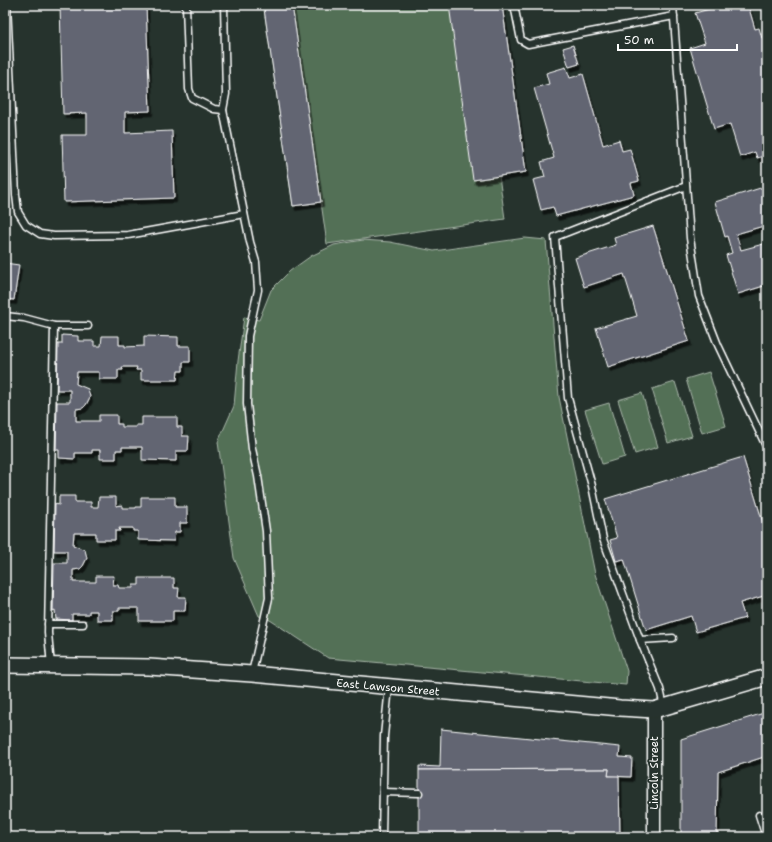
<svg xmlns="http://www.w3.org/2000/svg" width="772" height="842" font-family="'Shantell Sans',sans-serif">
	<style>
		.green { fill: #536f56; stroke: #a9b7aa }
		.building { fill: #626572; stroke: #fff; filter: url(#shadow) }
		.lines { fill: none; stroke-linecap: round; stroke-linejoin: round }
		.service-casing { stroke: #fff; stroke-width: 9 }
		.minor-casing { stroke: #fff; stroke-width: 15 }
		.tertiary-casing { stroke: #fff; stroke-width: 18 }
		.service { stroke: #26332d; stroke-width: 6 }
		.minor { stroke: #26332d; stroke-width: 12 }
		.tertiary { stroke: #26332d; stroke-width: 15 }
		.labels { text-anchor: middle; stroke-width: 3.5; stroke-linejoin: round; paint-order: stroke }
		.street-label { font-size: 11px; fill: #fff; stroke: #26332d }
	</style>
	<defs>
		<filter id="shadow"><feDropShadow dx="2.5" dy="4.5" stdDeviation="0" flood-color="#0009"/></filter>
	</defs>
	<rect width="100%" height="100%" fill="#26332d"/>
	<filter id="ink" filterUnits="userSpaceOnUse"><feTurbulence type="fractalNoise" baseFrequency=".025" numOctaves="2"/><feDisplacementMap in="SourceGraphic" scale="8" xChannelSelector="R" yChannelSelector="G"/><feConvolveMatrix kernelMatrix="1 2 1 2 8 2 1 2 1" color-interpolation-filters="sRGB"/></filter>
	<g filter="url(#ink)">
		<!-- green -->
		<g class="green">
			<path d="M280 5H502L526 172 499 176 505 219 327 244 321 202 293 206 264 9 280 7Z"/>
			<path d="M525 238 546 240 559 397 595 574 627 671 626 685 328 658 270 620 259 616 234 558 218 442 234 406 238 361 244 317 259 320 271 290 290 271 311 256 334 245 363 240 390 242 434 251Z"/>
			<path d="M709 372 726 426 702 433 686 379Z"/>
			<path d="M675 382 692 436 668 443 652 389Z"/>
			<path d="M642 393 658 447 635 454 618 400Z"/>
			<path d="M609 403 625 457 602 464 585 410Z"/>
		</g>
		<!-- building -->
		<g class="building">
			<path d="M60 5H146L150 111 125 112V133L172 131 174 198 64 202 62 135H87V113L63 114Z"/>
			<path d="M292 5 321 202 293 206 264 9Z"/>
			<path d="M449 5H502L526 172 473 180Z"/>
			<path d="M712 5H748L755 29 759 28 762 38 767 37V155L757 158 755 152 740 157 730 124 714 129 690 48 705 43 695 13 713 8Z"/>
			<path d="M573 45 579 64 569 67 563 48Z"/>
			<path d="M566 67 570 78 583 74 603 145 619 140 622 151 630 149 639 181 631 183 634 195 556 216 553 207 541 210 533 180 545 177 541 162 554 158 534 88 549 84 546 73Z"/>
			<path d="M767 186V225L736 234 741 250 767 243V285L738 294 726 255 732 253 727 236 725 237 715 202Z"/>
			<path d="M653 226 689 341 608 367 596 328 637 316 624 274 584 287 575 258 616 245 614 238Z"/>
			<path d="M5 263 19 265 14 300 5 299Z"/>
			<path d="M62 335 78 336V341H94V346H101L102 336H119V345H125V347L144 346V336L178 337V346H190V362H183V371H178L177 380H141V370H136L137 367H122L123 370H118V379H99V372H77L76 384 88 389 90 397 86 405 83 408 76 409V421H99V415H117V424H122V427H136V425H142V417H177V427H182V436H189L188 451H176V461L142 460V447H122V450H116V459H100V450H92V453H75V459L59 458V450H56L57 402H70V390H57L58 344H62Z"/>
			<path d="M743 457 767 536V595L740 603 745 618 696 632 691 616 646 630 624 559 616 561 610 540 617 538 605 499Z"/>
			<path d="M59 496H75V502H91V507H98L99 497H116V506L122 505V508H136V507H141V497H175V507H187V523H180V532H175L174 541 138 540V531H133V528H119L120 531H115V540H96V533H74L73 545 85 550 87 558 83 566 80 569 73 570V582H96V576H114L113 585H118L119 588H133V585H139V578H174V588H179L178 597H186L185 611H173V621H139V608H119V611H113V620H97V611H89V614H72V620L56 619 55 610 53 611 54 563H67V551H54L55 504 59 505Z"/>
			<path d="M767 712V756L718 772 717 837H681V739Z"/>
			<path d="M441 729 620 747 619 757 632 758 631 777 608 776 609 769 419 770V766L440 767Z"/>
			<path d="M609 769 608 776H619L620 837H419V770Z"/>
		</g>
		<g class="lines">
			<!-- service casing -->
			<g class="service-casing">
				<g id="service">
					<path d="M7 5 16 195 18 212 26 225 40 234 54 236 128 235 244 214"/>
					<path d="M186 5 189 89 192 98 214 109 223 110"/>
					<path d="M224 5 226 94 223 110 250 242 256 262 258 290 248 336 247 404 252 449 258 476 266 531 269 598 252 673"/>
					<path d="M514 5 521 40 528 44 674 16"/>
					<path d="M673 5 690 238 699 296 718 345 767 448"/>
					<path d="M5 140H13"/>
					<path d="M5 316 24 318 54 326 48 633 51 666"/>
					<path d="M54 326H88"/>
					<path d="M48 624H83"/>
					<path d="M640 640 603 539 592 486 568 398 555 237 686 186"/>
					<path d="M664 707 660 689 640 640 673 638"/>
					<path d="M383 792 419 793"/>
					<path d="M759 815 766 837"/>
					<path d="M382 837 384 736 389 687"/>
				</g>
			</g>
			<!-- minor casing -->
			<g class="minor-casing">
				<path id="minor" d="M654 710V837"/>
			</g>
			<!-- tertiary casing -->
			<g class="tertiary-casing">
				<path id="tertiary" d="M5 665 149 667 252 674 620 708 654 710 767 677"/>
			</g>
			<!-- service -->
			<use href="#service" class="service"/>
			<!-- minor -->
			<use href="#minor" class="minor"/>
			<!-- tertiary -->
			<use href="#tertiary" class="tertiary"/>
		</g>
	</g>
	<g class="labels">
		<!-- street labels -->
		<g class="street-label">
			<text transform="translate(388 687) rotate(5)" y="4">East Lawson Street</text>
			<text transform="translate(654 773) rotate(-90)" y="4">Lincoln Street</text>
		</g>
	</g>
	<!-- margin -->
	<rect width="772" height="842" fill="none" stroke="#26332d" stroke-width="20"/>
	<rect x="10" y="10" width="752" height="822" fill="none" stroke="#fff" stroke-width="1.5" filter="url(#ink)"/>
	<!-- scale -->
	<path d="M618 44v6h119v-6" fill="none" stroke="#ffffff" stroke-width="2"/>
	<text x="624" y="44" font-size="12" fill="#ffffff" stroke="#26332d" stroke-width="3" paint-order="stroke">50 m</text>
</svg>
